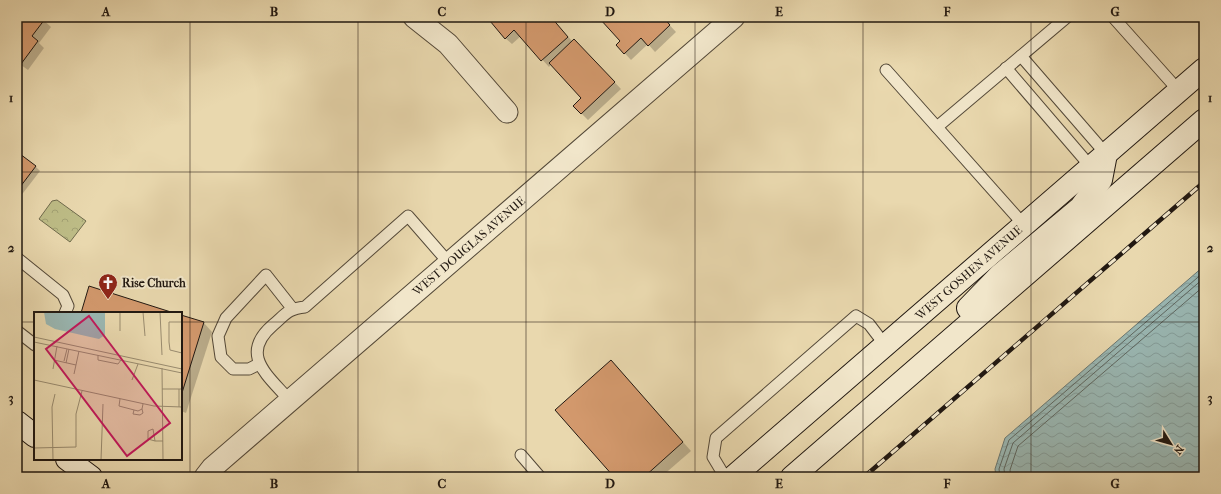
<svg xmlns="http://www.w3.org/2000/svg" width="1221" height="494" font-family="'IM FELL French Canon',serif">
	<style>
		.forest { fill: url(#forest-crowns); stroke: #6f6a4c }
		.water { fill: url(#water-waves); stroke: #6a7873 }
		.shadow { fill: #0003 }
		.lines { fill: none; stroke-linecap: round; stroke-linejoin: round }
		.shore { stroke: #5e6862; stroke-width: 1 }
		.building { fill: #d3996d; stroke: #211811 }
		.lane-casing { stroke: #534838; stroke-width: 13 }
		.street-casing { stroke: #534838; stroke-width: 23 }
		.secondary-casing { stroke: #211811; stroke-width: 24 }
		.lane { stroke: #f1e6ca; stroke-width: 11 }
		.street { stroke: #f1e6ca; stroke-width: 21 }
		.secondary { stroke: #f1e6ca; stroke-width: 22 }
		.rail-casing { stroke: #211811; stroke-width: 4.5 }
		.rail { stroke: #f1e6ca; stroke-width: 3; stroke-dasharray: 9; stroke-linecap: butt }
		.grid { fill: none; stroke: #211811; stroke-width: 1; stroke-opacity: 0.55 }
		.labels { text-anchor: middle; stroke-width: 4; stroke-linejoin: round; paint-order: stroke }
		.street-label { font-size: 12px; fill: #211811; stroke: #f1e6ca }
		.poi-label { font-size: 12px; font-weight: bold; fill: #211811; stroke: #f1e6ca; text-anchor: start }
		.inset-road { fill: none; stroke: #998b6f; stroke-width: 1 }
		.view { fill: #c2185b; fill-opacity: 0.15; stroke: #c2185b; stroke-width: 2 }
		.inset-edge { fill: none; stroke: #211811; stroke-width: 2 }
		.neatline { fill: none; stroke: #211811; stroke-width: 1.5 }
		.grid-label { font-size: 13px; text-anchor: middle; font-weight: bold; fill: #211811 }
	</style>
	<defs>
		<pattern id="forest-crowns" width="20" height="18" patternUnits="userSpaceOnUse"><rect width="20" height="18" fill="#bdbc86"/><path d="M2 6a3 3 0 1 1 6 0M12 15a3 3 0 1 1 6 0" fill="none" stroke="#a2a173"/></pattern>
		<pattern id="water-waves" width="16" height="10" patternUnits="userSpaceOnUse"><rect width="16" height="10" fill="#9ab8b4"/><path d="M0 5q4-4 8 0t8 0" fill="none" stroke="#849d9a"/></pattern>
	</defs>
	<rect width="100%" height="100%" fill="#e9d8ae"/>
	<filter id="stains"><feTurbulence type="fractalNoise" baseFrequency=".005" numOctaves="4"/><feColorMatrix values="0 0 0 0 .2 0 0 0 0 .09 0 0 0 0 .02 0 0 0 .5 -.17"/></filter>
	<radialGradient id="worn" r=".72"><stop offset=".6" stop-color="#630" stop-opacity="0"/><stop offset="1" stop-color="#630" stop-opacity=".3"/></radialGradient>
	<!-- forest -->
	<path class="forest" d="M57 200 86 221 70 242 39 219 52 201Z"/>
	<!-- water -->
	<path class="water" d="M1204 266V477H996L995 469 1005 438Z"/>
	<!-- shadow -->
	<g class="shadow">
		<path d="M17 17H40L51 27 39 43 44 48 28 70 17 62Z"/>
		<path d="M496 17H550L573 42 581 47 621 89 588 120 574 106 583 98 551 64 549 67 521 36 512 44 505 38Z"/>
		<path d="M599 17H662L676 32 655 52 648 44 631 60 617 45 622 41Z"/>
		<path d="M17 161 35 166 40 171 20 197 17 194Z"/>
		<path d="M181 316 204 323 212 332 186 413 181 411Z"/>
		<path d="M619 370 691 451 661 477H616Z"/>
		<path d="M17 471 25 477H17Z"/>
	</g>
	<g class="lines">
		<!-- shore -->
		<g class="shore">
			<path d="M1000 477 999 469 1009 440 1204 272"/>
			<path d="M1005 477 1004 469 1013 443 1204 278"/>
			<path d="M1011 477 1010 470 1018 446 1204 286"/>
		</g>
	</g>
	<!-- building -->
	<g class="building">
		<path d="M17 17H42L45 19 32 36 38 41 21 64 17 61Z"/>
		<path d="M495 17H551L568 37 541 61 514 30 505 39 490 21Z"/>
		<path d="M601 17H663L670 25 648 46 641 38 624 54 616 45 620 41 600 19Z"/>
		<path d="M574 39 615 82 581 114 573 106 581 98 549 63Z"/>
		<path d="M20 154 36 166 17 191V159Z"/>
		<path d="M89 286 174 313H81Z"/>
		<path d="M181 315 204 322 181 396Z"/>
		<path d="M611 360 683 442 644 477H614L555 410Z"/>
	</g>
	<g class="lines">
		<!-- lane casing -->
		<g class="lane-casing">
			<g id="lane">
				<path d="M1113 17 1179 91"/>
				<path d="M1021 56 1106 154"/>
				<path d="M1006 68 1091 167"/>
				<path d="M886 70 1024 225"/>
				<path d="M937 127 1067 17"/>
				<path d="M17 258 63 295 68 306 65 313"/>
				<path d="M17 331 35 345"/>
				<path d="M259 364 249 369H233L221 357 218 336 226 318 266 275 292 308"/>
				<path d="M290 401C269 376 238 355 273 325 286 314 287 309 305 307L408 216 449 263"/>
				<path d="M521 455 540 477"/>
				<path d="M725 477 713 457 716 438 856 316 869 324 885 345"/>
			</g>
		</g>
		<!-- street casing -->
		<g class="street-casing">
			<g id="street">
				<path d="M414 17 448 44 507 112"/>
				<path id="s1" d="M205 477 212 468 734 17"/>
			</g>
		</g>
		<!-- secondary casing -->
		<g class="secondary-casing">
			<g id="secondary">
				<path d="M968 308 1000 275 1080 208 1101 180 1106 154"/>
				<path d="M17 422 35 436"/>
				<path d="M67 459 91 477"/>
				<path id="s2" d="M733 477 1204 69"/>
				<path d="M792 477 1204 120"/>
			</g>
		</g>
		<!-- lane -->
		<use href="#lane" class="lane"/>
		<!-- street -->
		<use href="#street" class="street"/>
		<!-- secondary -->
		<use href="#secondary" class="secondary"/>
		<!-- rail casing -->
		<g class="rail-casing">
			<path id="rail" d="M864 477 1204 182"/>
		</g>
		<!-- rail -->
		<use href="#rail" class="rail"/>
	</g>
	<!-- grid -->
	<path class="grid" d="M190 17V477M358 17V477M526 17V477M695 17V477M863 17V477M1031 17V477M17 172H1204M17 322H35M181 322H1204"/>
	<!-- icons -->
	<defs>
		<g id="church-pin" transform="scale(1)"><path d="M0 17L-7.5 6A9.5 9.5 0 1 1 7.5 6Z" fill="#8f2418" stroke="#f1e6ca"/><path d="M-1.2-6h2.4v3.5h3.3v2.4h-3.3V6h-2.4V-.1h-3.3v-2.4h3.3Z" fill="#fff"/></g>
	</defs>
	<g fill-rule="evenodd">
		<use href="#church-pin" x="108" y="283"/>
	</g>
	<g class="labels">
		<!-- street labels -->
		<g class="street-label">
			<text dy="4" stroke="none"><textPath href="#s1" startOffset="351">WEST DOUGLAS AVENUE</textPath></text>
			<text dy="4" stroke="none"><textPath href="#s2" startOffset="312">WEST GOSHEN AVENUE</textPath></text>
		</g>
		<!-- poi labels -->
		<g class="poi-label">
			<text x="122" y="287">Rise Church</text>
		</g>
	</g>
	<!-- overview -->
	<g transform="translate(34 312)">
		<rect width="148" height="148" fill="#e9d8ae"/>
		<path d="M10 0H71V23L65 27 21 17 12 12Z" fill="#9ab8b4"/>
		<path class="inset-road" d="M86 0V19M109 0 111 24M126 0 128 43M148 10H135V30L136 38 148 41M0 25 148 57M0 30 148 61M64 43V48L84 52 87 48M20 48 42 53M30 49 33 37M32 51 35 37M128 56 129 148M19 57 23 34M40 62 45 39M0 68 120 94 148 95M98 68 104 52M128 77H148M145 77V95M86 87 85 94 104 99 108 97 109 92M100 98 99 102 106 103 109 101 108 97M121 129 114 127V119L119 117 121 129H129M0 136 42 135V102L48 79M19 148 18 95 21 82M67 148 69 92"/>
		<path class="view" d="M55 4 136 111 93 144 12 37Z"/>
		<rect width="148" height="148" class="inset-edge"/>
	</g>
	<!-- margin -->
	<rect width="1221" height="494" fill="none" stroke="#e9d8ae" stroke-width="44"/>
	<!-- north arrow -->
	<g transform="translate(1171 444) rotate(127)" stroke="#f1e6ca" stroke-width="3" paint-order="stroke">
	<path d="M0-3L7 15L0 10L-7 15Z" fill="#211811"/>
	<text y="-6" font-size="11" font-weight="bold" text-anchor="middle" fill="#211811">N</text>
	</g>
	<rect x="22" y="22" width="1177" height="450" class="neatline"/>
	<g class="grid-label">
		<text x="106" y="16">A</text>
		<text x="274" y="16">B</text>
		<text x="442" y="16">C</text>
		<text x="610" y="16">D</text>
		<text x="779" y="16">E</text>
		<text x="947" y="16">F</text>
		<text x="1115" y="16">G</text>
		<text x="11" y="102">1</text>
		<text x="1210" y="102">1</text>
		<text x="11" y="252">2</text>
		<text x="1210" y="252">2</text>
		<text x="11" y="402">3</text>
		<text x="1210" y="402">3</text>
		<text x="106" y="488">A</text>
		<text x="274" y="488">B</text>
		<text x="442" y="488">C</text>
		<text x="610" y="488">D</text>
		<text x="779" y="488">E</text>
		<text x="947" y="488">F</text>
		<text x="1115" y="488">G</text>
	</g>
	<rect width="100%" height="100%" filter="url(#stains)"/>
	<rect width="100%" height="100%" fill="url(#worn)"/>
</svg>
